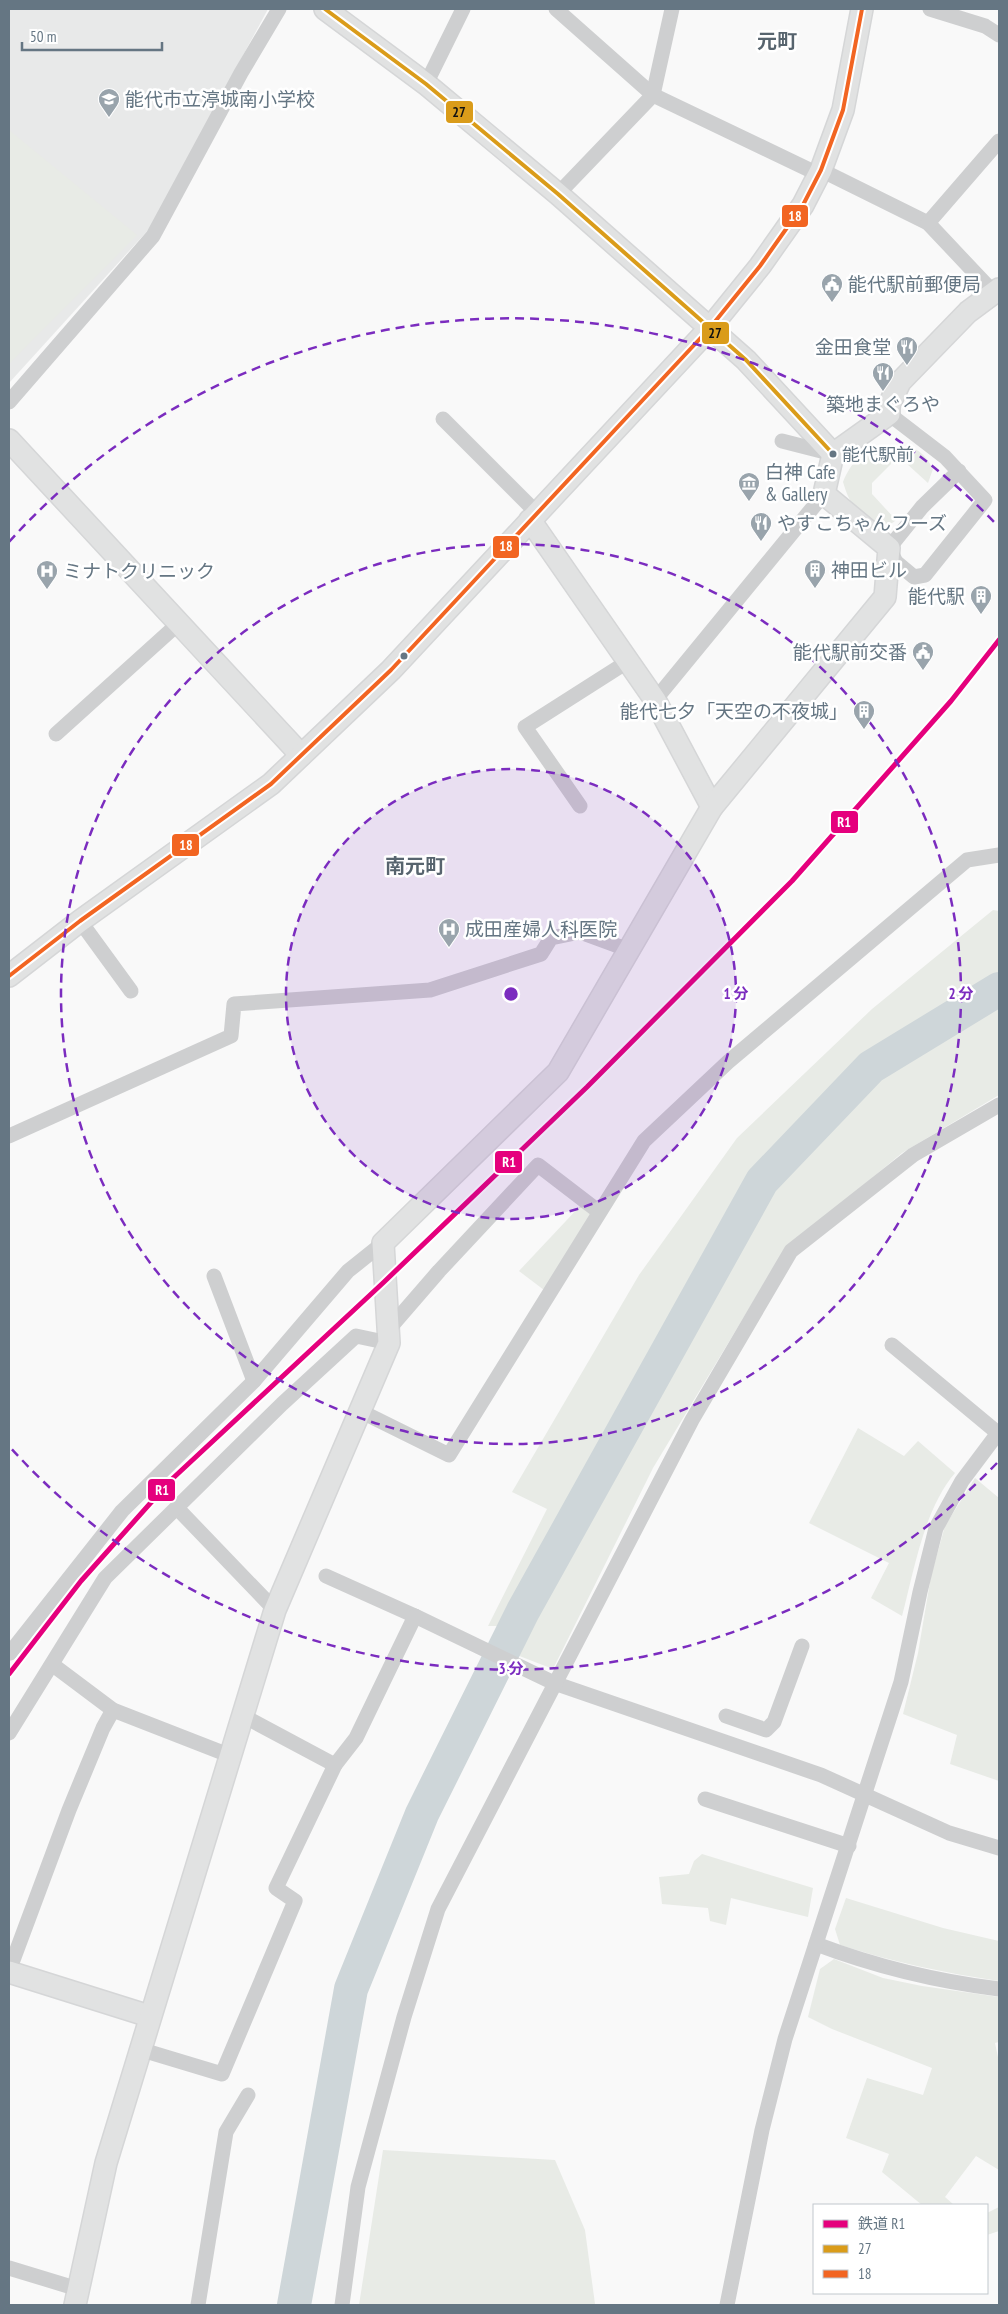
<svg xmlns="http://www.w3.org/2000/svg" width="1008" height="2314" font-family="'PT Sans Narrow','Noto Sans JP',sans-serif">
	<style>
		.built { fill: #e8e9e9 }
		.green { fill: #e8ebe6 }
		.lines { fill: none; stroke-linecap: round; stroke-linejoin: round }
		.river { stroke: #ced6d9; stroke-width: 34 }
		.secondary-casing { stroke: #d5d6d7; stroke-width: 24 }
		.street { stroke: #cecfd0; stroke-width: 15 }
		.secondary { stroke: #e1e2e2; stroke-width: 21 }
		.bus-1-casing { stroke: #fff; stroke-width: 8 }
		.bus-2-casing { stroke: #fff; stroke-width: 8 }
		.bus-1 { stroke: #da9c1a; stroke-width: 4 }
		.bus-2 { stroke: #f26522; stroke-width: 4 }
		.rail-1-casing { stroke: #fff; stroke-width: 9 }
		.rail-1 { stroke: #e5007d; stroke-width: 5 }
		.ring { fill: none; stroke: #7b2cbf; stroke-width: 2.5; stroke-dasharray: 9 6 }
		.bus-dot { fill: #657683; stroke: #fff; stroke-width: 2 }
		.labels { text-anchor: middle; stroke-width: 5; stroke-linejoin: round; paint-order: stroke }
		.bus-label { font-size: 18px; fill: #657683; stroke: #fff; text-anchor: start }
		.poi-label { font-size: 19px; fill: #657683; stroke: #fff; text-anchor: start }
		.neighbourhood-label { font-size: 20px; font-weight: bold; fill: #57646e; stroke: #fff }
		.centre { fill: #7b2cbf; stroke: #fff; stroke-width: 2.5 }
		.ring-label { font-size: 15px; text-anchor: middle; font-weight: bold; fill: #7b2cbf; stroke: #fff; stroke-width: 5; stroke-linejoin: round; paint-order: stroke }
		.line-badge { stroke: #fff; stroke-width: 2 }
		.badge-label { font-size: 14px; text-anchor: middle; font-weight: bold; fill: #fff }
		.pale-badge-label { font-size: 14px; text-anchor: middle; font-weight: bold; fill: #111 }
	</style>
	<rect width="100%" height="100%" fill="#f9f9f9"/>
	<!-- built -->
	<path class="built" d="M9 9H268L150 228 9 383Z"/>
	<!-- green -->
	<g class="green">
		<path d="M9 130 137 235 9 364Z"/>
		<path d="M885 445 889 450 891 464 872 483V494L896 520C883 534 858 512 850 500 847 495 845 488 843 482 851 462 864 449 885 445Z"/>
		<path d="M905 447C919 447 927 458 933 469L928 483 906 463 902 455Z"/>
		<path d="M993 910 999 911V1095L902 1153 783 1252 653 1468 553 1669 509 1652 523 1626H488L547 1509 512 1492 639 1275 737 1138 872 1009Z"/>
		<path d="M580 1206 591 1215 544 1290 519 1271Z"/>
		<path d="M858 1428 904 1456 918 1441 955 1473C924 1509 914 1571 902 1616L871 1598 889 1563 809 1523Z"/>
		<path d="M975 1478 999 1498V1781L950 1764 957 1735 903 1714 918 1653 931 1576 945 1526Z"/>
		<path d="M702 1854 813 1888 808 1917 731 1898 726 1925 710 1921 708 1908 662 1904 659 1877 689 1874 694 1861Z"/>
		<path d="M846 1898 943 1928 999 1941V1981C945 1973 893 1962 840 1945L835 1929Z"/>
		<path d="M834 1959 883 1978 922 1986 999 1997V2042L995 2043 999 2062V2170L976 2156 945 2197 954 2205H922L882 2172 889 2154 846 2138 867 2078 923 2095 932 2068 832 2029 808 2017 820 1969Z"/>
		<path d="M383 2150 555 2160 585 2230 595 2304 359 2305Z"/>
		<path d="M999 2207V2231L987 2235V2213Z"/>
	</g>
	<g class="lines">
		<!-- river -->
		<path class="river" d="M294 2305 351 1989 422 1814 523 1611 762 1181 871 1067 999 989"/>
		<!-- secondary casing -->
		<g class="secondary-casing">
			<g id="secondary">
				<path d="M325 9 426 84 558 194 746 360 833 454"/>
				<path d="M9 440 301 755"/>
				<path d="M530 520 655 700 712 807"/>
				<path d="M9 976 80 921 271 784 391 670 709 329 760 266 803 205 821 170 843 110 862 9"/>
				<path d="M9 1972 149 2016"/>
				<path d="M75 2305 106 2163 275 1610 389 1343 383 1243 558 1072 712 807 885 597 889 548 824 494 833 454 889 414V405L900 382 968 312 999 289"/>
			</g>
		</g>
		<!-- street -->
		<g class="street">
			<path d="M556 9 653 95 818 174"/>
			<path d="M930 9 985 26 999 35"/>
			<path d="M426 84 463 9"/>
			<path d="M821 170 928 223 993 292"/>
			<path d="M558 194 653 95 672 9"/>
			<path d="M928 223 999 141"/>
			<path d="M9 402 153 236 241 73 279 9"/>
			<path d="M889 414 945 457 985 500 925 575 914 577 896 562 889 548 922 507 959 471"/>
			<path d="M443 419 537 513"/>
			<path d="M782 441 833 454"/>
			<path d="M655 700 824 494"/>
			<path d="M56 734 179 623"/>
			<path d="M580 806 525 727 627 662"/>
			<path d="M80 921 131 991"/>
			<path d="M9 1136 231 1036 234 1004 430 990 541 954 551 938 580 932 629 950"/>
			<path d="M214 1276 254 1381"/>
			<path d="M388 1330 439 1271 538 1165 598 1211"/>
			<path d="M892 1345 999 1434"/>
			<path d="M360 1411 449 1455 644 1141 728 1062 967 860 999 855"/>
			<path d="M177 1508 275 1610"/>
			<path d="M326 1576 415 1616 554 1683 821 1775 949 1833 999 1848"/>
			<path d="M10 1653 122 1511 254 1381 348 1271 383 1243"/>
			<path d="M53 1665 113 1710 231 1756"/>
			<path d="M243 1714 249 1719 335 1765 356 1738 415 1616"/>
			<path d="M726 1716 766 1730 774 1722 802 1646"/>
			<path d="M9 1733 105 1578 282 1404 356 1336 389 1343"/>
			<path d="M705 1799 849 1846"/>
			<path d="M816 1944C877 1967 934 1981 999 1989"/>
			<path d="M9 1971 69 1810 103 1728 113 1710"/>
			<path d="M139 2049 222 2074 295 1901 276 1888 335 1765"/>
			<path d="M9 2268 78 2289"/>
			<path d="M198 2305 226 2132 248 2095"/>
			<path d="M342 2305 358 2187 404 2017 438 1909 692 1420 791 1251 913 1155 999 1105"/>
			<path d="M727 2305 762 2130 785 2039 901 1682 920 1592 936 1528 962 1481 998 1433"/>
		</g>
		<!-- secondary -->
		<use href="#secondary" class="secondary"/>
		<!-- bus-1 casing -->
		<g class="bus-1-casing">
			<path id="bus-1" d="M325 9 426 84 558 194 746 360 833 454"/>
		</g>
		<!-- bus-2 casing -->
		<g class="bus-2-casing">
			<path id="bus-2" d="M9 976 80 921 271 784 391 670 709 329 760 266 803 205 821 170 843 110 862 9"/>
		</g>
		<!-- bus-1 -->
		<use href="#bus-1" class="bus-1"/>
		<!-- bus-2 -->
		<use href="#bus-2" class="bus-2"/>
		<!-- rail-1 casing -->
		<g class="rail-1-casing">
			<path id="rail-1" d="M9 1674 81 1581 171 1480 384 1282 587 1087 792 881 951 701 999 640"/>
		</g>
		<!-- rail-1 -->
		<use href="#rail-1" class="rail-1"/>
	</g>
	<!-- distance rings -->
	<circle cx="511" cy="994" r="225" fill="#7b2cbf" fill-opacity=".12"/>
	<g class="ring">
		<circle cx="511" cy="994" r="225"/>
		<circle cx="511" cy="994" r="450"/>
		<path d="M997 1463A675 675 0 0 1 9 1446M9 542A675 675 0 0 1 997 525"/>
	</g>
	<!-- icons -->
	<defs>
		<g id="school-pin" transform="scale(1.125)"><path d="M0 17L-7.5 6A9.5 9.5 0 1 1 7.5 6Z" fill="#99a4ac" stroke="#fff"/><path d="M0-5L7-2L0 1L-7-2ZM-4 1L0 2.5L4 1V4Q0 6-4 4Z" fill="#fff"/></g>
		<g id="civic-pin" transform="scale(1.125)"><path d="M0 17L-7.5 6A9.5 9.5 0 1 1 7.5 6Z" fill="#99a4ac" stroke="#fff"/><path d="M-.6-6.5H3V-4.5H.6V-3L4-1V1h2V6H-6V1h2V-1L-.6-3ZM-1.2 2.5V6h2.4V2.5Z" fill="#fff"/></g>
		<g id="restaurant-pin" transform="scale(1.125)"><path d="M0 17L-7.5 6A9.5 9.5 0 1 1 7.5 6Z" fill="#99a4ac" stroke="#fff"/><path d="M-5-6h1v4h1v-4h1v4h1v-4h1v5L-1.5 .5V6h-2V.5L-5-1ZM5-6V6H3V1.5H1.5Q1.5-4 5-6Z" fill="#fff"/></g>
		<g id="museum-pin" transform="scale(1.125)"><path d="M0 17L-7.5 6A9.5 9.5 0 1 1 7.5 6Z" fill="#99a4ac" stroke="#fff"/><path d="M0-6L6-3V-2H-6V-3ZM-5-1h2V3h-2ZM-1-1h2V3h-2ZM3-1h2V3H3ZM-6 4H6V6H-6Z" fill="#fff"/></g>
		<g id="building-pin" transform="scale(1.125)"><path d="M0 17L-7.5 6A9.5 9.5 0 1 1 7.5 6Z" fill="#99a4ac" stroke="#fff"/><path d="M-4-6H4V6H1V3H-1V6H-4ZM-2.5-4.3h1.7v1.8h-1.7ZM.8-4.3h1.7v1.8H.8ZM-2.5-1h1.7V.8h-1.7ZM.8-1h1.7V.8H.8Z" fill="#fff"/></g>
		<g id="hospital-pin" transform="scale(1.125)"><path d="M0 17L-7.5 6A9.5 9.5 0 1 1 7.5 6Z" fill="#99a4ac" stroke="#fff"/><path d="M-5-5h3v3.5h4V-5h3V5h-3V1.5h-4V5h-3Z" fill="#fff"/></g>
	</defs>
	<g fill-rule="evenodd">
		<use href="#school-pin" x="109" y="99"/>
		<use href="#civic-pin" x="832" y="284"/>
		<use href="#restaurant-pin" x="907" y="347"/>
		<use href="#restaurant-pin" x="883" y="373"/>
		<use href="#museum-pin" x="749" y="483"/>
		<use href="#restaurant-pin" x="761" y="523"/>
		<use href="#building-pin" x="815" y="570"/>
		<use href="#hospital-pin" x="47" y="571"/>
		<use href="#building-pin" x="981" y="596"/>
		<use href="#civic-pin" x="923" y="652"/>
		<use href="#building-pin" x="864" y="711"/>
		<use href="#hospital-pin" x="449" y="929"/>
	</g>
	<!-- markers -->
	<g class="bus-dot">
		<circle cx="833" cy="454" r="4.5"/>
		<circle cx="404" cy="656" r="4.5"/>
	</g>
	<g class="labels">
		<!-- bus labels -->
		<g class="bus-label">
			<text x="842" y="461">能代駅前</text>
		</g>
		<!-- poi labels -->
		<g class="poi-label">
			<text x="125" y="106">能代市立渟城南小学校</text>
			<text x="848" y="291">能代駅前郵便局</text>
			<text x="891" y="354" text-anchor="end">金田食堂</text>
			<text x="883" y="411" text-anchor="middle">築地まぐろや</text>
			<text x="765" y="479">白神 Cafe<tspan x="765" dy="22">&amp; Gallery</tspan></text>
			<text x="777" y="530">やすこちゃんフーズ</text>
			<text x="831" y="577">神田ビル</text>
			<text x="63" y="578">ミナトクリニック</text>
			<text x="965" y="603" text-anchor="end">能代駅</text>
			<text x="907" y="659" text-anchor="end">能代駅前交番</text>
			<text x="848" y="718" text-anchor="end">能代七夕「天空の不夜城」</text>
			<text x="465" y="936">成田産婦人科医院</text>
		</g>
		<!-- neighbourhood labels -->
		<g class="neighbourhood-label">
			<text x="777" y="48">元町</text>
			<text x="415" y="873">南元町</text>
		</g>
	</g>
	<circle cx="511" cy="994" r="8" class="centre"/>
	<g class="ring-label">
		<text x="736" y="999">1 分</text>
		<text x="961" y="999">2 分</text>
		<text x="511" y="1674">3 分</text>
	</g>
	<g class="line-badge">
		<rect x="445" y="100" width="29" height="24" rx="5" fill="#da9c1a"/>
		<rect x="781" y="204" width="28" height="24" rx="5" fill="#f26522"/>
		<rect x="701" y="321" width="29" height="24" rx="5" fill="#da9c1a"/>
		<rect x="492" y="535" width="28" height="24" rx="5" fill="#f26522"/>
		<rect x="830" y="810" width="29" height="24" rx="5" fill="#e5007d"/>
		<rect x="171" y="833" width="29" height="24" rx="5" fill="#f26522"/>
		<rect x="494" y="1150" width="29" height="24" rx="5" fill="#e5007d"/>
		<rect x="147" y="1478" width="29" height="24" rx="5" fill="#e5007d"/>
	</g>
	<g class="badge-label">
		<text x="795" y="221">18</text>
		<text x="506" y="551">18</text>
		<text x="844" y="827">R1</text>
		<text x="186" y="850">18</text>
		<text x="509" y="1167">R1</text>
		<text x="162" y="1495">R1</text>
	</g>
	<g class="pale-badge-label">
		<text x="459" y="117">27</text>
		<text x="715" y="338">27</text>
	</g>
	<!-- border -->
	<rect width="1008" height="2314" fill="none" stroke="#657683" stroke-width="20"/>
	<!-- legend -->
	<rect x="813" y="2204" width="175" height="90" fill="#ffffff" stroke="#c1c8cd"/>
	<rect x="823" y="2220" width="25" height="8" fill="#e5007d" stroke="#c1c8cd"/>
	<text x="858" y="2229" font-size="15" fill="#657683">鉄道 R1</text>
	<rect x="823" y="2245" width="25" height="8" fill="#da9c1a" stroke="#c1c8cd"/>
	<text x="858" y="2254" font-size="15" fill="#657683">27</text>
	<rect x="823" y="2270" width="25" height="8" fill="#f26522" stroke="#c1c8cd"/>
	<text x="858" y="2279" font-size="15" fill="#657683">18</text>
	<!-- scale -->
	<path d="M22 42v8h140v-8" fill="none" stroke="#657683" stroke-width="2.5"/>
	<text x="30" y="42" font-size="15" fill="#657683" stroke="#ffffff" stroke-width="4" paint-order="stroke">50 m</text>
</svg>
